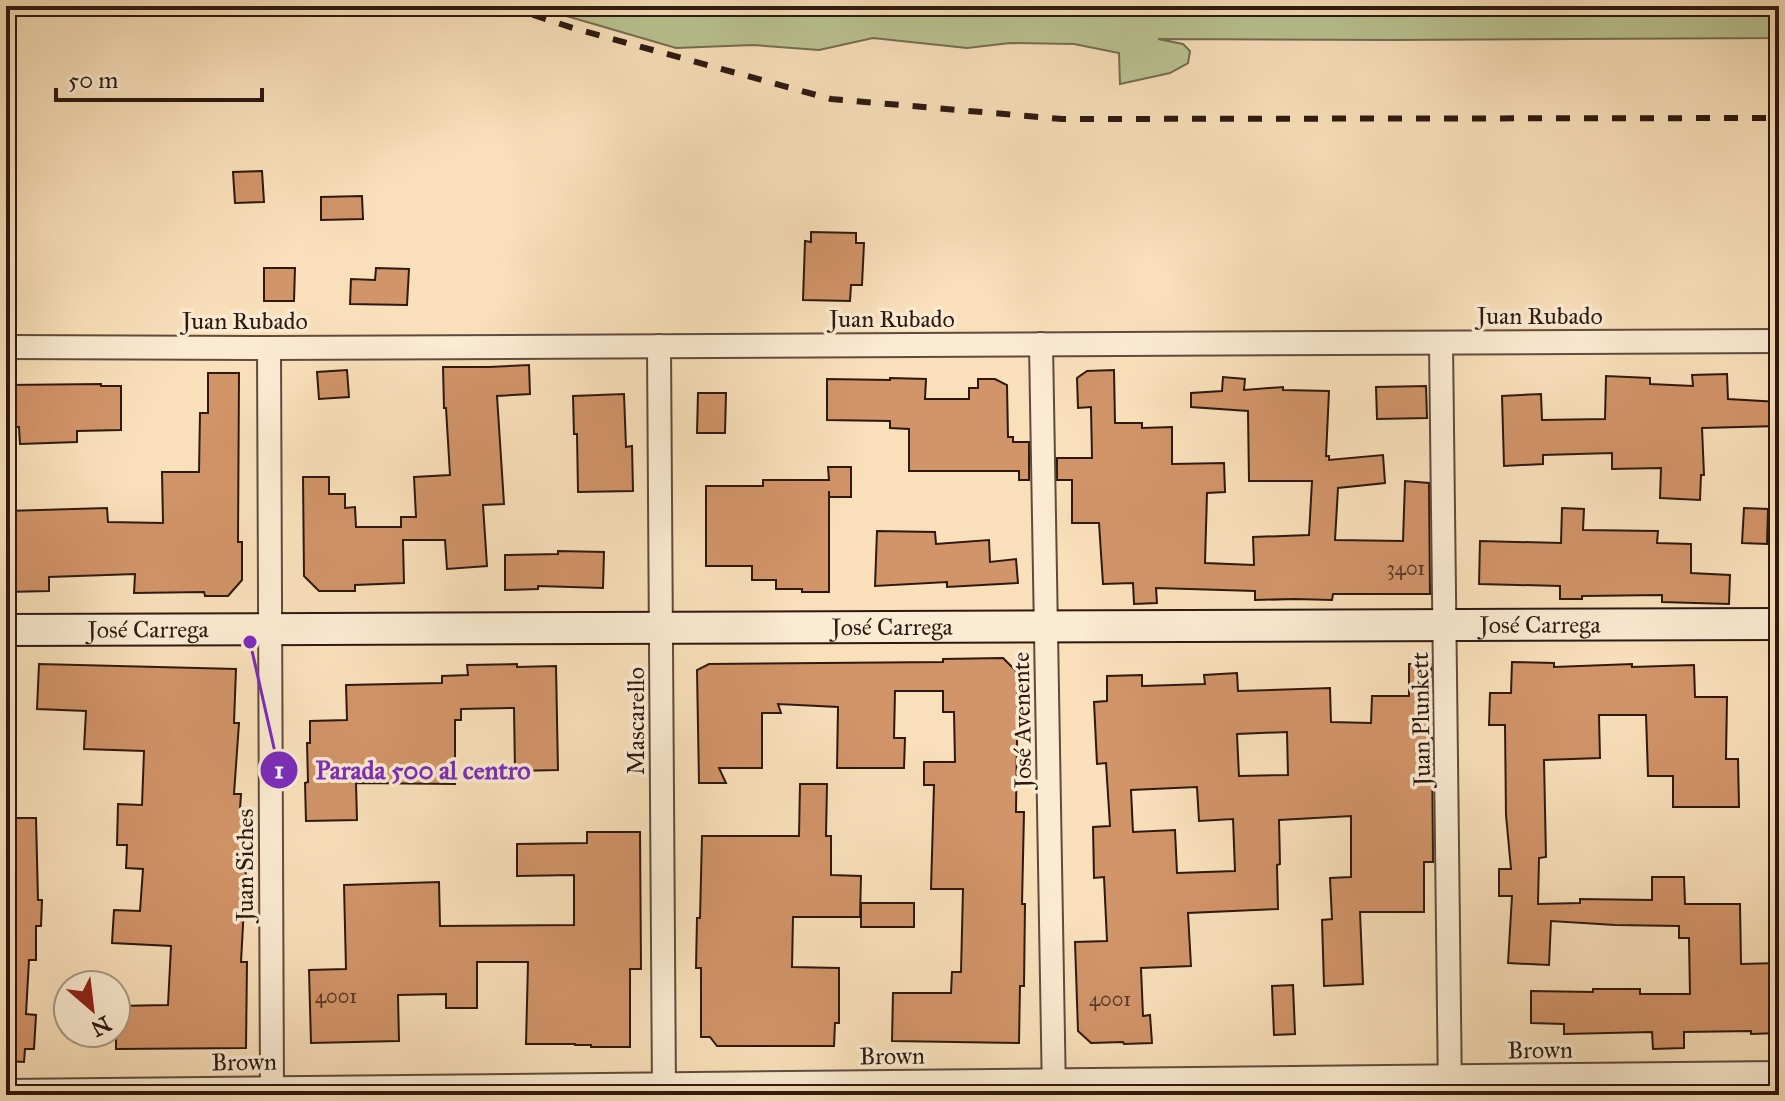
<svg xmlns="http://www.w3.org/2000/svg" width="1785" height="1101" font-family="'IM FELL Great Primer',serif">
	<style>
		.green { fill: #bac392; stroke: #746e52; stroke-width: 2 }
		.building { fill: #d29469; stroke: #2d1911; stroke-width: 2; fill-rule: evenodd }
		.lines { fill: none; stroke-linecap: round; stroke-linejoin: round }
		.minor-casing { stroke: #604b3b; stroke-width: 26 }
		.secondary-casing { stroke: #2d1911; stroke-width: 34 }
		.minor { stroke: #fbebd2; stroke-width: 22 }
		.secondary { stroke: #fbebd2; stroke-width: 30 }
		.rail { stroke: #2d1911; stroke-width: 6; stroke-dasharray: 14 14; stroke-linecap: butt }
		.labels { text-anchor: middle; stroke-width: 7; stroke-linejoin: round; paint-order: stroke }
		.number-label { font-size: 20px; fill: #563827 }
		.street-label { font-size: 24px; fill: #2d1911; stroke: #fbebd2 }
		.leader { fill: none; stroke: #7b2cbf; stroke-width: 3 }
		.callout-dot { fill: #7b2cbf; stroke: #fbebd2; stroke-width: 3 }
		.mark-label { font-size: 24px; text-anchor: middle; font-weight: bold; fill: #fff }
		.callout-label { font-size: 26px; text-anchor: middle; font-weight: bold; fill: #7b2cbf; stroke: #fbebd2; stroke-width: 7; stroke-linejoin: round; paint-order: stroke }
	</style>
	<rect width="100%" height="100%" fill="#f9e0ba"/>
	<filter id="stains"><feTurbulence type="fractalNoise" baseFrequency=".0025" numOctaves="4"/><feColorMatrix values="0 0 0 0 .2 0 0 0 0 .09 0 0 0 0 .02 0 0 0 .5 -.17"/></filter>
	<radialGradient id="worn" r=".72"><stop offset=".6" stop-color="#630" stop-opacity="0"/><stop offset="1" stop-color="#630" stop-opacity=".3"/></radialGradient>
	<!-- green -->
	<path class="green" d="M532 6H1779V38L1391 40 1158 39 1183 44 1190 51 1188 63 1170 73 1120 84 1119 53 1074 44 1010 43 967 48 873 38 819 50 753 45 676 48Z"/>
	<!-- building -->
	<g class="building">
		<path d="M262 171 264 202 235 203 233 172Z"/>
		<path d="M362 196 363 219 321 220V197Z"/>
		<path d="M811 232 856 233V243H864L862 285H851L850 301 803 300 805 241 811 242Z"/>
		<path d="M264 268H295L294 301H264Z"/>
		<path d="M376 268 409 269 407 305 350 304 351 279 375 280Z"/>
		<path d="M529 365 530 394 497 396 504 504 483 505 487 566 447 569 445 540H403L404 583 355 585V591H319L304 576 303 477H329V494H345V508L355 507 356 527H401V517H416L414 477 450 475 446 408H444L443 367H489Z"/>
		<path d="M347 370 349 397 319 399 317 372Z"/>
		<path d="M1114 370 1115 423H1142V428L1172 427V464L1224 463 1225 492 1207 493 1205 563 1254 565 1253 537 1309 535 1312 481H1249L1248 411 1191 407V393L1222 391 1223 377 1245 379 1244 390 1283 387V390L1329 391 1326 456H1329V460L1383 455 1385 483 1338 488 1335 540 1403 541 1405 481 1429 483 1430 594H1333L1332 600 1295 599 1255 600V591L1156 588 1157 603 1134 604 1133 583 1103 584 1099 523H1072V480H1057V458H1092L1091 407 1078 408 1077 378 1087 371Z"/>
		<path d="M208 373H239L238 542H242V580L228 596H205L204 592 134 593 135 574 49 577V591L6 592V511L107 508 108 522 163 523 162 472H199L200 413H208Z"/>
		<path d="M1727 374 1728 399 1779 402V426L1702 428 1704 475H1701L1700 500 1660 498 1661 468 1612 469V453L1543 455V464L1504 466 1502 396 1541 394 1542 420 1605 419 1606 376 1650 378V384L1693 386 1692 375Z"/>
		<path d="M890 378 926 379 925 399H969V388H978V379H995L1007 385 1008 437H1013V442H1029V480H1019V471H909V429L890 428V421L827 420V379L890 380Z"/>
		<path d="M101 384V386H121V430L77 431V442L20 444 19 427H6V385Z"/>
		<path d="M1426 386 1427 418 1377 419 1376 387Z"/>
		<path d="M698 393H726L725 433H697Z"/>
		<path d="M624 394 626 447 632 446 633 491 578 492 577 434H574L573 396Z"/>
		<path d="M828 467H851V497H829V491V592H802V589H776V580H752V566H706V486H763V480H829Z"/>
		<path d="M1562 508 1584 509 1583 530 1658 531 1657 543 1691 544V573L1730 575 1729 604 1662 602V595L1582 596V599H1560V586L1479 584 1480 541 1561 543Z"/>
		<path d="M1744 508 1768 509 1767 544 1742 543Z"/>
		<path d="M877 531 935 532 936 544 989 540 990 562 1016 559 1018 583 947 587V582L875 586Z"/>
		<path d="M558 551 604 552 603 588 538 586V589L505 590V555L558 554Z"/>
		<path d="M1003 658 1018 673 1016 812H1024L1022 904H1025L1024 986H1020L1019 1043 892 1041 893 993H951L952 972H961L963 889H931L934 785H924V762H955L954 712H943V691H895L894 738H905L904 768H837L838 707 778 704 781 713H762V768H719L726 783H699L697 670 709 664 943 662V659Z"/>
		<path d="M1512 662 1554 663V667L1632 664V667L1694 665 1695 697H1727L1726 759H1738L1739 807H1673V776H1648L1646 715H1599L1600 758 1544 760 1546 857 1539 858 1538 904 1580 903V899L1652 900V877H1684L1685 904H1740L1741 964 1779 963V1033L1751 1034V1031L1684 1032V1048L1653 1049 1652 1032 1564 1034V1024L1531 1023V991L1593 992V989H1640V994H1690L1689 938H1679V926L1615 925 1551 921 1549 965 1508 963 1512 896H1499V869H1511L1506 815 1505 725H1489L1490 693H1511Z"/>
		<path d="M39 664 236 669 234 723H239L234 794H241L240 809H253L250 870H246L241 962H247L246 1048 116 1049V1006L168 1005 171 946 112 943 114 910 140 911 143 869 126 868 127 845H117L118 804 142 805 144 751 84 749 86 711 37 709Z"/>
		<path d="M517 664V667L556 666 558 770 515 771 514 708 461 709V720H455V784L356 783 357 820 306 821 305 783 308 782 307 743H310V721L347 720 346 685 442 683V676L468 675 467 665Z"/>
		<path d="M1409 664H1431L1430 738H1432L1433 862H1424V912H1360L1363 984 1324 986 1322 920 1332 919 1330 878 1351 877V816L1279 820 1280 864 1277 865 1278 909 1188 913 1191 966 1141 968 1143 1016 1150 1015 1152 1043 1124 1044 1123 1042 1091 1043 1078 1031 1075 942 1107 941 1104 877 1094 878 1093 827 1110 826 1106 763 1097 764 1094 702 1107 701V676L1142 675V686L1205 684 1204 675 1237 673 1238 691 1330 688 1331 722 1371 723 1372 696H1409ZM1287 732 1288 775 1239 776 1237 734ZM1197 787 1199 821 1233 819 1235 871 1177 873 1175 830 1133 832 1131 790Z"/>
		<path d="M800 784H827L826 836H831V875L861 876 860 917H793L792 967 839 968V1023H835L834 1046H717L710 1037H701V968H696L697 918H700L702 836H799Z"/>
		<path d="M6 818H36L38 900H42L41 926H36V960H29L26 1014 36 1015 34 1049H25L24 1062 6 1061V928H11L14 862H6Z"/>
		<path d="M587 832H640L641 969H630V1047H591V1045H575V1044H526L528 962H477V1008H446V994L398 995 399 1041 311 1043 309 970 346 969 344 885 439 882 440 926 574 925V875L517 876V844L587 843Z"/>
		<rect x="861" y="903" width="53" height="24"/>
		<path d="M1293 985 1295 1034 1274 1035 1272 986Z"/>
	</g>
	<g class="lines">
		<!-- minor casing -->
		<g class="minor-casing">
			<g id="minor">
				<path d="M1441 343 1450 1095"/>
				<path d="M1041 344 1054 1095"/>
				<path d="M659 346 664 1095"/>
				<path d="M6 347 269 348 1779 341"/>
				<path d="M269 348 272 1095"/>
				<path d="M6 1091 1779 1073"/>
			</g>
		</g>
		<!-- secondary casing -->
		<g class="secondary-casing">
			<g id="secondary">
				<path id="s1" d="M6 630 1779 624"/>
			</g>
		</g>
		<!-- minor -->
		<use href="#minor" class="minor"/>
		<!-- secondary -->
		<use href="#secondary" class="secondary"/>
		<!-- rail -->
		<path class="rail" d="M506 6 576 29 831 99 1062 119 1779 118"/>
	</g>
	<g class="labels">
		<!-- number labels -->
		<g class="number-label">
			<text x="1406" y="575">3401</text>
			<text x="336" y="1003">4001</text>
			<text x="1110" y="1006">4001</text>
		</g>
		<!-- street labels -->
		<g class="street-label">
			<text x="1540" y="324">Juan Rubado</text>
			<text x="892" y="327">Juan Rubado</text>
			<text x="245" y="329">Juan Rubado</text>
			<text dy="8" stroke="none"><textPath href="#s1" startOffset="1534">José Carrega</textPath></text>
			<text dy="8" stroke="none"><textPath href="#s1" startOffset="886">José Carrega</textPath></text>
			<text dy="8" stroke="none"><textPath href="#s1" startOffset="142">José Carrega</textPath></text>
			<text transform="translate(1421 719) rotate(-91)" y="8">Juan Plunkett</text>
			<text transform="translate(1022 720) rotate(-91)" y="8">José Avenente</text>
			<text transform="translate(636 721) rotate(-90)" y="8">Mascarello</text>
			<text transform="translate(245 865) rotate(-90)" y="8">Juan Siches</text>
			<text transform="translate(1540 1050) rotate(-1)" y="8">Brown</text>
			<text transform="translate(892 1056) rotate(-1)" y="8">Brown</text>
			<text transform="translate(244 1062) rotate(-1)" y="8">Brown</text>
		</g>
	</g>
	<!-- callouts -->
	<path class="leader" d="M250 642L279 770"/>
	<g class="callout-dot">
		<circle cx="250" cy="642" r="8"/>
		<circle cx="279" cy="770" r="20"/>
	</g>
	<g class="mark-label">
		<text x="279" y="778">1</text>
	</g>
	<g class="callout-label">
		<text x="423" y="779">Parada 500 al centro</text>
	</g>
	<!-- margin -->
	<rect width="1785" height="1101" fill="none" stroke="#f9e0ba" stroke-width="32"/>
	<rect x="8" y="8" width="1769" height="1085" fill="none" stroke="#2d1911" stroke-width="4"/>
	<rect x="16" y="16" width="1753" height="1069" fill="none" stroke="#2d1911" stroke-width="2"/>
	<!-- north arrow -->
	<g transform="translate(92 1009) rotate(152)"><circle r="38" fill="#fbebd2" stroke="#a99785" stroke-width="2"/>
	<path d="M0-6L14 30L0 20L-14 30Z" fill="#8f2418"/>
	<text y="-12" font-size="22" font-weight="bold" text-anchor="middle" fill="#2d1911">N</text>
	</g>
	<!-- scale -->
	<path d="M56 88v12h206v-12" fill="none" stroke="#2d1911" stroke-width="4"/>
	<text x="68" y="88" font-size="24" fill="#2d1911" stroke="#fbebd2" stroke-width="6" paint-order="stroke">50 m</text>
	<rect width="100%" height="100%" filter="url(#stains)"/>
	<rect width="100%" height="100%" fill="url(#worn)"/>
</svg>
